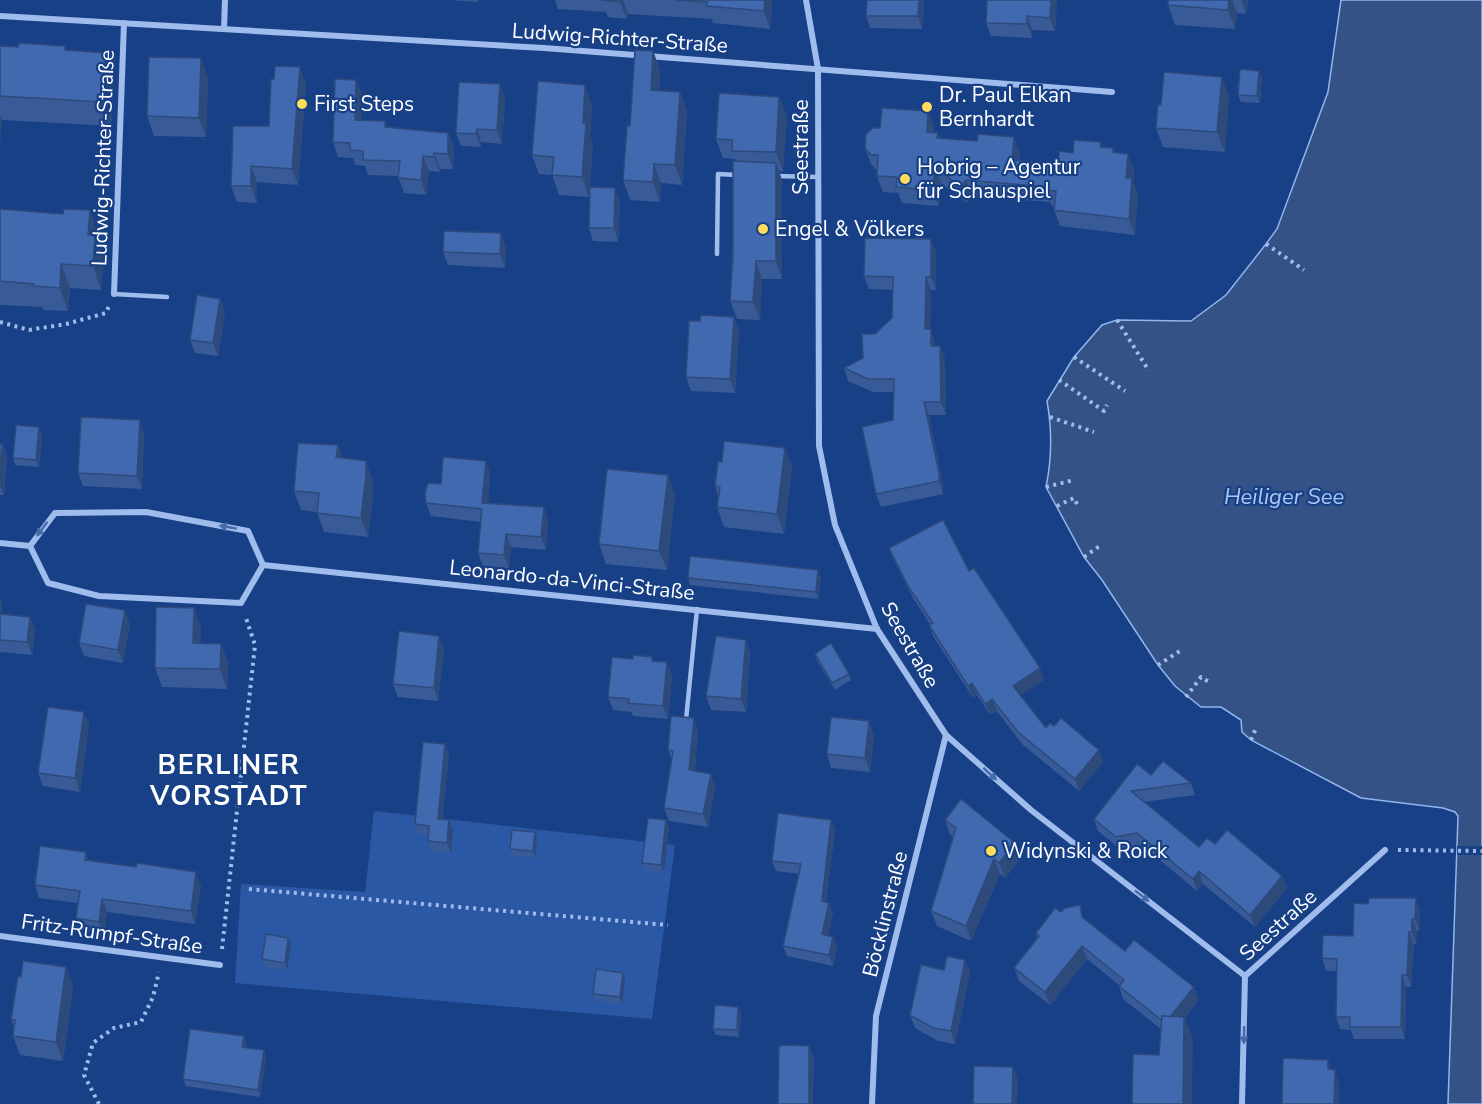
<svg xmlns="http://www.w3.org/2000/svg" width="1482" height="1104" font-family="'Nunito Sans',sans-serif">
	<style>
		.green { fill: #2b58a4 }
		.water { fill: #355287; stroke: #91b5ef; stroke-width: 1.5 }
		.pier { fill: #184086 }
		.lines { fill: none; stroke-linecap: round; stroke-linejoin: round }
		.path { stroke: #9fbced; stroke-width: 4; stroke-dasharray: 3 4.5; stroke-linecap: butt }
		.lane { stroke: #9fbced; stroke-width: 4.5 }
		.street { stroke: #9fbced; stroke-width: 6 }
		.wall { fill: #385a97 }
		.shaded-wall { fill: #2e4a7b }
		.building { fill: #4169b0; stroke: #2e4a7b; stroke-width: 1.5 }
		.oneway { fill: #476baa }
		.poi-dot { fill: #ffdd5b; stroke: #184086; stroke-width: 2 }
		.labels { text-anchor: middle; stroke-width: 4.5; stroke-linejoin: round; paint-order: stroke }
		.street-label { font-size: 21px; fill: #fff; stroke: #184086 }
		.poi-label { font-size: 21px; fill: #fff; stroke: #184086; text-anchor: start }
		.water-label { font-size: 22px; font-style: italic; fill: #aac6f4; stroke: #184086 }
		.district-label { font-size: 27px; font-weight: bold; letter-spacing: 1.5px; fill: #fff; stroke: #184086 }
	</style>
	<rect width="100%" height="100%" fill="#184086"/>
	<!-- green -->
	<path class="green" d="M374 811 675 845 652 1019 235 983 241 884 365 892Z"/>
	<!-- water -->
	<path class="water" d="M1341 0H1482V1104H1448L1458 816 1455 812 1443 808 1361 798 1251 740 1242 732 1241 720 1221 707H1201L1175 686 1158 665 1102 580 1084 557 1046 487C1052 458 1052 429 1047 401L1074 357 1102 325 1117 320 1191 321 1226 295 1266 244 1277 229 1328 92Z"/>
	<!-- pier -->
	<rect class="pier" x="1457" y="846" width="25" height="9"/>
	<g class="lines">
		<!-- path -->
		<g class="path">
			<path d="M1266 244 1304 270"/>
			<path d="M1117 320 1149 371"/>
			<path d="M0 322 29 330 66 324 106 313 109 306"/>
			<path d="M1074 357 1125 391"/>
			<path d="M1059 380 1104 411 1107 405"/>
			<path d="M1050 417 1094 432"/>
			<path d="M1046 487 1074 480"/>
			<path d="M1057 506 1074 498 1078 506"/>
			<path d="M1084 557 1101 545"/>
			<path d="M1158 665 1183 649"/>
			<path d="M1186 697 1201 677 1209 682"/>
			<path d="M1251 740 1256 728"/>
			<path d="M1398 850 1482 851"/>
			<path d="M249 889 668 925"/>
			<path d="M222 949 255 645 245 615"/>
			<path d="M99 1104 84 1075 93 1043 114 1028 141 1022 153 997 159 972"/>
		</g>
		<!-- lane -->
		<g class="lane">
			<path d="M775 176 818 177"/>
			<path d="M717 254 718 174 737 175"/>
			<path d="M114 294 167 297"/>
			<path d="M686 720 697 609"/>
		</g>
		<!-- street -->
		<g class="street">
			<path d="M806 0 818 69 819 446 835 525 877 629 946 735 1031 810 1245 976"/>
			<path d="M0 16 544 48 1112 92"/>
			<path d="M224 29 225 0"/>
			<path d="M114 294 124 23"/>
			<path d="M0 543 30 546 48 583 99 596 241 603 263 565 877 629"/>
			<path d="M30 546 55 513 146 512 248 531 263 565"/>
			<path d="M0 936 220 965"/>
			<path d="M1245 976 1385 850"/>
			<path d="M872 1104 876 1016 946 735"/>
			<path d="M1242 1104 1245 976"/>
		</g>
	</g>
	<!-- wall -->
	<g class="wall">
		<path d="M450 0H478V2Z"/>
		<path d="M555 0H771L772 4 770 29 713 23 712 19 628 14 627 19 608 17 606 12 558 9Z"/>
		<path d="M1057 0 1055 31 1032 30V38L991 36 986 23Z"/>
		<path d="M1168 0H1248L1246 14 1237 13 1235 29 1175 25 1168 5Z"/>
		<path d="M924 4 922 29 870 28 866 16Z"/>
		<path d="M0 46 106 53 114 77 111 126 2 120 0 143Z"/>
		<path d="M653 51 660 70 659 90 680 92 687 111 682 185 661 183 660 202 630 200 623 180 630 126Z"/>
		<path d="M1262 77 1260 103 1241 102 1238 95Z"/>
		<path d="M208 78 206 137 154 136 147 116Z"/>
		<path d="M356 80 362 95 361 120 385 121 387 128 448 133 454 148 453 169H440V172L429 171 426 195 404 193 398 176 368 175 365 166 355 165 353 158 338 157 333 142Z"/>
		<path d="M306 84 298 185 257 182V203L237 202 231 186 269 126Z"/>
		<path d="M1229 96 1225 152 1163 147 1156 128Z"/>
		<path d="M779 97 787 117 783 171H779L782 180V279H762L760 320 737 319 730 301 736 161 735 159 723 158 716 139Z"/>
		<path d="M505 98 502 144 481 142V147L461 146 456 133Z"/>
		<path d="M592 105 590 136 593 143 589 197 559 195 552 175 539 174 532 155Z"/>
		<path d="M928 111 934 127V132L940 138 1020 153 1019 161 1059 164 1073 153 1103 148H1113L1114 152 1134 170 1133 181 1138 194 1135 235 1060 226 1054 210 1055 207 1052 206 1050 202 972 196 967 203 941 183 939 206 902 203 898 193 883 192 877 176V171L871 164 865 148 880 128Z"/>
		<path d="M620 201 618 242 593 241 589 228Z"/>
		<path d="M0 209 98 234V243L104 259 101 290 70 288 68 311 43 310 42 307 0 305Z"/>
		<path d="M506 246 505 268 448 265 443 252Z"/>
		<path d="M936 252V290H931L930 329 935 342V346H940L945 359 946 415H929L943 486V494L881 507 876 494 893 420V392H873L848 381 844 368 863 358 875 334 892 318V290L869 289 864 276Z"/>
		<path d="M220 299 225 312 218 356 195 353 190 340Z"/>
		<path d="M734 317 739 330 735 393 691 391 686 377 700 321Z"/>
		<path d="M39 427 42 434 39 467 15 465 13 458Z"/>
		<path d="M144 433 142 489 83 486 78 473Z"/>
		<path d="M0 444 7 456 4 495H0Z"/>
		<path d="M785 448 792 467 784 534 724 527 717 507 718 496 715 486 722 462Z"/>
		<path d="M342 458 373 481V495L368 537 324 532 317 512 301 510 294 491Z"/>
		<path d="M486 461 490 474 488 503 544 507 548 521 546 550 511 547 509 568 483 566 478 553 481 522 431 516 426 503 441 484Z"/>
		<path d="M675 495 667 570 606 564 599 544Z"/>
		<path d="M889 548 969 571 1044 680 1020 695 1046 728 1054 726 1099 750 1103 762 1079 791 1022 744 997 711 990 715 977 695 973 698 933 636 929 625 930 624 913 598 893 559Z"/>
		<path d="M821 577 818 599 690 585 688 578Z"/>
		<path d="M0 598 2 604 1 614 30 617 35 630 32 655 0 652Z"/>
		<path d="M194 608 201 628 200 643 221 644 228 663 227 689 162 687 155 668Z"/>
		<path d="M130 624 123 663 84 656 79 643Z"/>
		<path d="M746 640 750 653 746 712 711 710 706 696Z"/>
		<path d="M444 649 438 701 398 697 393 684Z"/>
		<path d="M815 654 849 674 851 680 835 690 817 661Z"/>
		<path d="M652 657 653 661 672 675 668 719 633 716 632 712 613 710 608 697 633 659Z"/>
		<path d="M84 712 89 725 80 792 43 786 38 773Z"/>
		<path d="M698 731 695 771 711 774 715 787 708 827 669 821 664 808 672 760 668 750Z"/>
		<path d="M874 734 870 772 831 768 827 754Z"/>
		<path d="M445 744 449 754 442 820H449L453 830 451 853 431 851 428 841V835L418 834 415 824Z"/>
		<path d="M1151 775 1191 783 1195 795 1144 802 1199 847 1215 844 1282 876 1287 888 1255 927 1203 884 1197 891 1142 845 1120 849 1098 831 1094 819Z"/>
		<path d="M666 820 669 827 664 872 644 870 642 863Z"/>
		<path d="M831 820 835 830 826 902 829 903 833 913 828 936 833 937 837 947 833 966 787 956 783 946 799 874 776 871 772 861Z"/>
		<path d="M945 820 1021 858 1005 878 1000 874 971 941 937 926 931 911 953 837 950 835Z"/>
		<path d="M535 832 537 839 535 858 513 856 510 849Z"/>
		<path d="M89 861 201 885 195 924 107 912 104 935 81 932 76 918 78 903 39 898 35 885Z"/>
		<path d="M1420 910 1419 931H1417L1416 944H1414L1411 987H1406L1405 1039H1354L1351 1030 1340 1029 1336 1017 1337 971H1326L1322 958 1353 936Z"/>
		<path d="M1061 912 1084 919 1125 951 1199 1000 1185 1018 1193 1040 1159 1055 1161 1029 1123 999 1119 986V985L1087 959 1050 1005 1019 981 1014 968 1037 938 1036 933Z"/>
		<path d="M291 944 287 970 264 966 262 959Z"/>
		<path d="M66 967 73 987 63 1061 20 1055 13 1036 14 1027 11 1020 21 977Z"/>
		<path d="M944 970 970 972 955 1044 938 1041 915 1028 910 1015Z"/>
		<path d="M625 980 622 1004 596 1001 593 994Z"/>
		<path d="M738 1007 741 1013 739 1037 716 1035 713 1029Z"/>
		<path d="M244 1036 246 1043V1047L264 1050 266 1057 260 1097 186 1086 183 1079Z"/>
	</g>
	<!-- shaded-wall -->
	<g class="shaded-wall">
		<path d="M621 0H623L628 14 627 19 620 2Z"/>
		<path d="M765 0H771L772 4 770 29 764 11Z"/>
		<path d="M919 0H923L924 4 922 29 918 16Z"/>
		<path d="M1051 0H1057L1055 31 1050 18Z"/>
		<path d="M1229 0H1232L1237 13 1235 29 1228 10Z"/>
		<path d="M1241 0H1248L1246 14Z"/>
		<path d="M1027 16 1032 30V38L1027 24Z"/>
		<path d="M653 51 660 70 658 109 651 90Z"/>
		<path d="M106 53 114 77 111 126 102 102Z"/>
		<path d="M201 58 208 78 206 137 199 118Z"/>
		<path d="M300 67 306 84 298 185 292 169Z"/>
		<path d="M1259 71 1262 77 1260 103 1257 96Z"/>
		<path d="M1222 77 1229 96 1225 152 1217 132Z"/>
		<path d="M356 80 362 95 360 135 355 120Z"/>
		<path d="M500 84 505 98 502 144 497 130Z"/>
		<path d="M585 85 592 105 590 136 593 143 589 197 582 177Z"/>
		<path d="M680 92 687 111 682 185 675 165Z"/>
		<path d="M779 97 787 117 783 171 776 152Z"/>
		<path d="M928 111 934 127 932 148 927 132Z"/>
		<path d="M0 115 2 120 0 143Z"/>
		<path d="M477 129 481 142V147L476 134Z"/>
		<path d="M448 133 454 148 453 169 448 154Z"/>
		<path d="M1014 137 1020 153 1018 176 1012 160Z"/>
		<path d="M434 153 440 169V172L434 157Z"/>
		<path d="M1128 154 1134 170 1133 181 1138 194 1135 235 1129 219 1126 178Z"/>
		<path d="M423 156 429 171 426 195 421 180Z"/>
		<path d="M776 163 782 180V279L776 261Z"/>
		<path d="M654 164 661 183 660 202 653 182Z"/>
		<path d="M251 166 257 182V203L251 186Z"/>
		<path d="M935 167 941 183 939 206 933 190Z"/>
		<path d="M966 180 972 196 967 203 961 187Z"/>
		<path d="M615 188 620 201 618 242 614 228Z"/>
		<path d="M90 210 98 234V243L104 259 101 290 93 266 88 235Z"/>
		<path d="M501 233 506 246 505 268 500 254Z"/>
		<path d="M931 239 936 252V290L931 277Z"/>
		<path d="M756 261 762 279 760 320 753 302Z"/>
		<path d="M61 264 70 288 68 311 60 288Z"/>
		<path d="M926 277 931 290 930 342 925 329Z"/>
		<path d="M220 299 225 312 218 356 213 343Z"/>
		<path d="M734 317 739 330 735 393 730 379Z"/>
		<path d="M931 329 935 342V359L931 346Z"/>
		<path d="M940 346 945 359 946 415 941 402Z"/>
		<path d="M924 402 929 415 943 486V494L939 481Z"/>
		<path d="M140 420 144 433 142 489 137 476Z"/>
		<path d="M39 427 42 434 39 467 36 460Z"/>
		<path d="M3 444 7 456 4 495 0 485V472Z"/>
		<path d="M338 445 345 465 336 457Z"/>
		<path d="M785 448 792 467 784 534 777 514Z"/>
		<path d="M366 461 373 481V495L368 537 361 518Z"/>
		<path d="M486 461 490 474 487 516 482 503Z"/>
		<path d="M668 475 675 495 667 570 659 551Z"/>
		<path d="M544 507 548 521 546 550 541 537Z"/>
		<path d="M506 534 511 547 509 568 504 555Z"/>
		<path d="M818 570 821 577 818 599 816 592Z"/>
		<path d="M0 598 2 604 0 627Z"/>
		<path d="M194 608 201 628 200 663 193 643Z"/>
		<path d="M125 610 130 624 123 663 118 650Z"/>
		<path d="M30 617 35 630 32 655 27 642Z"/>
		<path d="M439 636 444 649 438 701 434 688Z"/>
		<path d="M746 640 750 653 746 712 741 699Z"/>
		<path d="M221 644 228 663 227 689 220 669Z"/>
		<path d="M667 662 672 675 668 719 663 706Z"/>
		<path d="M1040 668 1044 680 1017 698 1013 686Z"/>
		<path d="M972 683 977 695 973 698 968 686Z"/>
		<path d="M992 699 997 711 990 715 985 704Z"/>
		<path d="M84 712 89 725 80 792 75 778Z"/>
		<path d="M694 718 698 731 694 783 689 770Z"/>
		<path d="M869 721 874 734 870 772 865 758Z"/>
		<path d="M445 744 449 754 442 829 438 819Z"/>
		<path d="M1099 750 1103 762 1079 791 1075 779Z"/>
		<path d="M711 774 715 787 708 827 703 814Z"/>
		<path d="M449 820 453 830 451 853 447 843Z"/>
		<path d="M666 820 669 827 664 872 661 865Z"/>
		<path d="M831 820 835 830 825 911 822 901Z"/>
		<path d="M535 832 537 839 535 858 533 851Z"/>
		<path d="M1015 843 1021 858 1005 878 999 863Z"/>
		<path d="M86 852 90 865 85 860Z"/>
		<path d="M994 859 1000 874 971 941 966 926Z"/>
		<path d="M1199 871 1203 884 1197 891 1193 879Z"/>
		<path d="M196 872 201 885 195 924 191 911Z"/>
		<path d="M1282 876 1287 888 1255 927 1250 915Z"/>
		<path d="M1416 898 1420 910 1419 931 1415 919Z"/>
		<path d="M102 899 107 912 104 935 99 922Z"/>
		<path d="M829 903 833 913 826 945 822 934Z"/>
		<path d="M1412 919 1417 931 1416 944 1412 932Z"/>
		<path d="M1409 932 1414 944 1411 987 1407 975Z"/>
		<path d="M833 937 837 947 833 966 829 955Z"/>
		<path d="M288 938 291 944 287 970 285 963Z"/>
		<path d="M1082 946 1087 959 1050 1005 1045 992Z"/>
		<path d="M965 960 970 972 955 1044 951 1031Z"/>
		<path d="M66 967 73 987 63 1061 56 1042Z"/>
		<path d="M623 973 625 980 622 1004 620 997Z"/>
		<path d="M1402 975 1406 987 1405 1039 1401 1027Z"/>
		<path d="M1194 987 1199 1000 1185 1018 1193 1040 1192 1104H1183L1165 1023Z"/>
		<path d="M738 1007 741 1013 739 1037 737 1030Z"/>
		<path d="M244 1036 246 1043 245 1054 242 1047Z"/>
		<path d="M809 1046 814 1058 813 1104H809Z"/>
		<path d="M264 1050 266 1057 260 1097 258 1090Z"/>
		<path d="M1328 1060 1333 1073 1328 1069Z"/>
		<path d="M1013 1067 1018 1080 1017 1104H1012Z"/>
		<path d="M1335 1070 1339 1083V1104H1334Z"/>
	</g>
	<!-- building -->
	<g class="building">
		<path d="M601 0H621L620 2Z"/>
		<path d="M675 0H765L764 11 707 6V2Z"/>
		<path d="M867 0H919L918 16H866Z"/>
		<path d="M987 0H1051L1050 18 1027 16V24L986 23Z"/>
		<path d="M1168 0H1229L1228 10 1168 5Z"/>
		<path d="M19 43 65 46V50L106 53 102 102 0 96V46L18 47Z"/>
		<path d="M635 50 653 51 651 90 680 92 675 165 654 164 653 182 623 180 627 126H630Z"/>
		<path d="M149 57 201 58 199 118 147 116Z"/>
		<path d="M275 66 300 67 292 169 251 166V186H231L233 126H269L271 79H274Z"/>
		<path d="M1240 69 1259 71 1257 96 1238 95Z"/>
		<path d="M1164 72 1222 77 1217 132 1156 128 1158 105H1161Z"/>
		<path d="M335 79 356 80 355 120 385 121V127L448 133V154L434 153V157L423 156 421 180 398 178 400 161 363 160V151L350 150V143L333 142Z"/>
		<path d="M538 81 585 85 583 123H586L582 177 552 175 554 157 532 155Z"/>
		<path d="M459 82 500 84 497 130 477 129 476 134 456 133Z"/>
		<path d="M719 93 779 97 776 152 732 151V140L716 139Z"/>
		<path d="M882 108 928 111 927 132 938 133 937 138 977 141 978 134 1014 137 1012 160 1059 164V151L1073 153 1074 140 1101 142 1100 147 1113 148V152L1128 154 1126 178H1132L1129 219 1054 210 1056 191 1046 190V187L966 180 961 187 935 167 933 190 896 187 897 177 877 176 878 155H871L865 148 866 134 873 128H880Z"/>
		<path d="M733 161 776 163V261H756L753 302 730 301 733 258Z"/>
		<path d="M590 187 615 188 614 228H589Z"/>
		<path d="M0 209 63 214 64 209 90 210 88 235H95L93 266 61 264 60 288 34 286V284L0 281Z"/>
		<path d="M444 231 501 233 500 254 443 252Z"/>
		<path d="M865 238 931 239V277H926L925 329H931V346H940L941 402H924L939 473V481L876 494 862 427 893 420 894 379H868L844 368 863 358 862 334H875L892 318 893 277 864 276Z"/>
		<path d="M197 295 220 299 213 343 190 340Z"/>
		<path d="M701 315 734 317 730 379 686 377 689 321H700Z"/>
		<path d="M81 417 140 420 137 476 78 473Z"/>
		<path d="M16 425 39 427 36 460 13 458Z"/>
		<path d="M724 441 785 448 777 514 717 507 720 487 715 486 718 461 722 462Z"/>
		<path d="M298 443 338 445 336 457 366 461V475L361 518 317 513 319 493 294 491Z"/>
		<path d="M0 444H3L0 472Z"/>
		<path d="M443 457 486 461 482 503 544 507 541 537 506 534 504 555 478 553 482 509 426 503 425 493 428 483 441 484Z"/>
		<path d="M607 469 668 475 659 551 599 544Z"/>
		<path d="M943 520 969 571 974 568 1040 668 1013 686 1046 728 1050 723 1054 726 1061 718 1099 750 1075 779 1018 732 992 699 985 704 972 683 968 686 929 625 933 623 908 586 889 548Z"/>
		<path d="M690 556 818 570 816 592 688 578Z"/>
		<path d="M86 604 125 610 118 650 79 643Z"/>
		<path d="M156 607 194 608 193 643 221 644 220 669 155 668Z"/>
		<path d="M0 614 30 617 27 642 0 640Z"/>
		<path d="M399 631 439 636 434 688 393 684Z"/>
		<path d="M716 636 746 640 741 699 706 696Z"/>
		<path d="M831 643 849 674 832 683 815 654Z"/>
		<path d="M633 655 652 657V661L667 662 663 706 628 703 629 699 608 697 612 657 633 659Z"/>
		<path d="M48 707 84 712 75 778 38 773Z"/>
		<path d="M671 716 694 718 689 770 711 774 703 814 664 808 673 751 668 750Z"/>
		<path d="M831 717 869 721 865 758 827 754Z"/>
		<path d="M423 742 445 744 438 819 449 820 447 843 428 841 429 826 415 824Z"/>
		<path d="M1163 761 1191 783 1131 791 1199 847 1207 838 1215 844 1227 830 1282 876 1250 915 1199 871 1193 879 1137 833 1116 837 1094 819 1137 764 1151 775Z"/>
		<path d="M961 799 1015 843 999 863 994 859 966 926 931 911 956 828 945 820Z"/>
		<path d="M778 813 831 820 822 901 829 903 822 934 833 937 829 955 783 946 801 864 772 861Z"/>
		<path d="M648 818 666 820 661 865 642 863Z"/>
		<path d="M512 830 535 832 533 851 510 849Z"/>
		<path d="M40 846 86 852 85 860 136 867 137 863 196 872 191 911 102 899 99 922 76 918 80 891 35 885Z"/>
		<path d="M1369 898H1416L1415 919H1412V932H1409L1407 975H1402L1401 1027H1350V1017H1336L1337 959 1322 958 1323 935 1353 936 1354 903 1368 904Z"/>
		<path d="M1080 905 1082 917 1125 951 1134 940 1194 987 1170 1017 1162 1016 1161 1020 1119 986 1124 980 1082 946 1045 992 1014 968 1039 936 1036 933 1055 908 1061 912 1065 908Z"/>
		<path d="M266 934 288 938 285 963 262 959Z"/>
		<path d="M947 956 965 960 951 1031 933 1028 910 1015 921 965 944 970Z"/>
		<path d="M23 961 66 967 56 1042 13 1036 15 1020H11L18 976 21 977Z"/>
		<path d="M596 969 623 973 620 997 593 994Z"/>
		<path d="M715 1005 738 1007 737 1030 713 1029Z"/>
		<path d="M1162 1016 1184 1017 1183 1104H1132L1133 1054 1159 1055Z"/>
		<path d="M190 1029 244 1036 242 1047 264 1050 258 1090 183 1079Z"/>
		<path d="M784 1045 809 1046V1104H778L779 1046Z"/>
		<path d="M1283 1058 1328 1060V1069L1335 1070 1334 1104H1282Z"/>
		<path d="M974 1066 1013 1067 1012 1104H973Z"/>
	</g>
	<!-- one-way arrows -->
	<defs><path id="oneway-solid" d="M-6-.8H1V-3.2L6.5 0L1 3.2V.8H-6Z" transform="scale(1.5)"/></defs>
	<g class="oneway">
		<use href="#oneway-solid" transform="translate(228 527) rotate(-170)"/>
		<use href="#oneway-solid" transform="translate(42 529) rotate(127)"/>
		<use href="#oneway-solid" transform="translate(990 774) rotate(42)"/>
		<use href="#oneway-solid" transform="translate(1142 896) rotate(38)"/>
		<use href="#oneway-solid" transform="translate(1244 1035) rotate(91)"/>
	</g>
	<!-- markers -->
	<g class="poi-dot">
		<circle cx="302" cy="104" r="6"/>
		<circle cx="927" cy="107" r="6"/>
		<circle cx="905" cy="179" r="6"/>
		<circle cx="763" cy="229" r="6"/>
		<circle cx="991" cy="851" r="6"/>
	</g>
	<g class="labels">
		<!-- street labels -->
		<g class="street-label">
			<text transform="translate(620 38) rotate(4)" y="7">Ludwig-Richter-Straße</text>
			<text transform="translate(801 147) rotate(-90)" y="7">Seestraße</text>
			<text transform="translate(103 158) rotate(-88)" y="7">Ludwig-Richter-Straße</text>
			<text transform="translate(572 580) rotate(6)" y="7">Leonardo-da-Vinci-Straße</text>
			<text transform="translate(910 645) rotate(60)" y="7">Seestraße</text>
			<text transform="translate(885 914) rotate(-76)" y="7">Böcklinstraße</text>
			<text transform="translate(1278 925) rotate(-42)" y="7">Seestraße</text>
			<text transform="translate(112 934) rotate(8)" y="7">Fritz-Rumpf-Straße</text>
		</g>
		<!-- poi labels -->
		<g class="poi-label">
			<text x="939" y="102">Dr. Paul Elkan<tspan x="939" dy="24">Bernhardt</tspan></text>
			<text x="314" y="111">First Steps</text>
			<text x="917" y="174">Hobrig – Agentur<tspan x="917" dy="24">für Schauspiel</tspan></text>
			<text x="775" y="236">Engel &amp; Völkers</text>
			<text x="1003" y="858">Widynski &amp; Roick</text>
		</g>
		<!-- water labels -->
		<g class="water-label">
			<text x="1284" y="504">Heiliger See</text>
		</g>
		<!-- district labels -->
		<g class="district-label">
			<text x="229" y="774">BERLINER<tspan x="229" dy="31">VORSTADT</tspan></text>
		</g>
	</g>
</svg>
